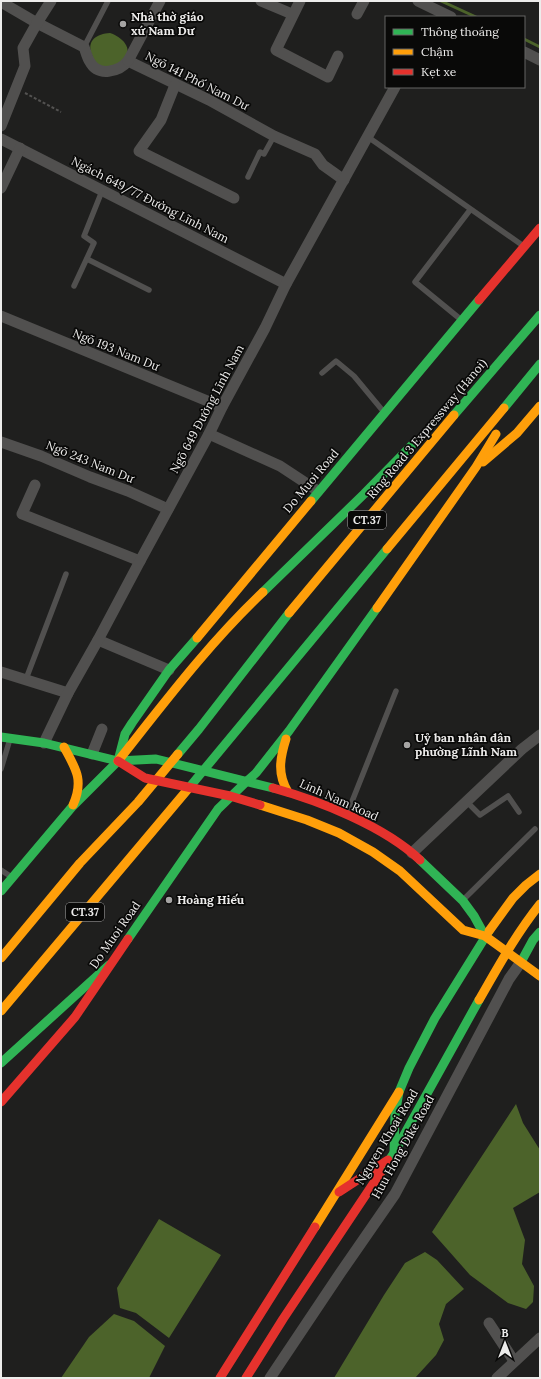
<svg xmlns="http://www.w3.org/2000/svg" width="541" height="1379" font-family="Lora,serif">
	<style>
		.water { fill: #4c632a }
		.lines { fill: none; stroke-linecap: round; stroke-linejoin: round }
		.stream { stroke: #4c632a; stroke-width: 3 }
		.path { stroke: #535251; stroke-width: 2; stroke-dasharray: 3 2; stroke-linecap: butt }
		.lane { stroke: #51504f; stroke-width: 5.5 }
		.street { stroke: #51504f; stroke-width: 11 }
		.fast { stroke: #30b455; stroke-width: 9 }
		.slow { stroke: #ff9f0a; stroke-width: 9 }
		.jam { stroke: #e5322d; stroke-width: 9 }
		.poi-dot { fill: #a5a4a3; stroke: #090908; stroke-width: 1.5 }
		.labels { text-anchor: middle; stroke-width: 3.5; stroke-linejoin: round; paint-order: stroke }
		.shield { fill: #090908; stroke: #a9a8a7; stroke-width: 1 }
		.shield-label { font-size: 11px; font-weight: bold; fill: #edeceb }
		.poi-label { font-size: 12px; font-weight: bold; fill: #edeceb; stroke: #090908; text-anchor: start }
		.street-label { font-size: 12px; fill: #edeceb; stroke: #090908 }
	</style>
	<rect width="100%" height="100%" fill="#1f1f1e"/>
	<!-- water -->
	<g class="water">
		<path d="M110 33C122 37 134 48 124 61 120 65 112 67 107 70 104 68 98 66 96 63 94 62 93 57 92 55 86 40 97 34 110 33Z"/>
		<path d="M516 1104 523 1123 540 1150V1192L513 1208 525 1240 522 1264 534 1286 533 1302 526 1309 508 1303 470 1275 432 1232Z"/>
		<path d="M159 1219 221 1255 169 1338 136 1313 120 1308 117 1288Z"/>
		<path d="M425 1252 437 1260 464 1289 446 1304 439 1324 444 1340 436 1355 415 1378H334L384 1295 405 1263Z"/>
		<path d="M114 1314 134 1321 165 1346 149 1378H61L89 1337Z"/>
	</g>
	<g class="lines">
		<!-- stream -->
		<g class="stream">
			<path d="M441 1 476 17"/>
			<path d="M524 39 540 47"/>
		</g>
		<!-- path -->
		<path class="path" d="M25 93 61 112"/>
		<!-- lane -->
		<g class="lane">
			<path d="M84 47 108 1"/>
			<path d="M368 137 522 245"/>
			<path d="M248 177 260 152 264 154 274 136"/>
			<path d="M87 259 149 290"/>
			<path d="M74 286 94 243 84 236 102 191"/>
			<path d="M459 318 415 282 470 210"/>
			<path d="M322 373 336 361 354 376 383 411"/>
			<path d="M26 679 66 574"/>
			<path d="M1 769 10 739"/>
			<path d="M466 801 480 815 508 796 519 812"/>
			<path d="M347 814 396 691"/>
			<path d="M1 870 10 876"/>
			<path d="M464 899 535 829"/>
		</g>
		<!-- street -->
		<g class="street">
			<path d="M261 1 292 14"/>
			<path d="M300 1 276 50 328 77 338 56"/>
			<path d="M418 1 451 17"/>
			<path d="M1 2 37 23 84 47C86 52 87 58 90 62 98 77 119 72 128 61L209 100 274 136 315 154 323 165 344 180"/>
			<path d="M357 14 364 1"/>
			<path d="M524 52 540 60"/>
			<path d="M128 61 160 1"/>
			<path d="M175 85 161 120 139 151 234 198"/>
			<path d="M1 126 25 66 23 48 37 23 51 1"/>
			<path d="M1 139 286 284"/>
			<path d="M1 188 20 148"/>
			<path d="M1 316 222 407"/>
			<path d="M209 434 280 466 318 491"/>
			<path d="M1 442 41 456 90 477 128 491 168 509"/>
			<path d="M35 485 22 514 140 561"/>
			<path d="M98 640 169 670"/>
			<path d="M1 672 68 693"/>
			<path d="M44 743 68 693 98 640 140 561 209 434 222 407 265 328 286 284 395 87"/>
			<path d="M92 754 102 729"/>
			<path d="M412 853 522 749 540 735"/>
			<path d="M489 1323 514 1361"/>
			<path d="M270 1378 341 1272 395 1194 509 979 521 962"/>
			<path d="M497 1378 540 1338"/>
		</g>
		<!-- fast -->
		<g class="fast">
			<path d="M504 408 540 364"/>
			<path d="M454 415 540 315"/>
			<path d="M311 501 479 300"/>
			<path d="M263 592 364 494 415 442"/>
			<path d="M1 737 44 743 118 761 156 759 273 788"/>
			<path d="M178 754 199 729 289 613"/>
			<path d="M247 781 256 773 289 731 377 608"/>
			<path d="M188 789 387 549"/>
			<path d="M420 860 463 901 474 916 485 936"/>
			<path d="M1 891 72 807 118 761 125 734 132 723 169 670 197 638"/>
			<path d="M128 939 218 809 247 781"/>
			<path d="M521 962 533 940 540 932"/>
			<path d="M1 1063 109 965"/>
			<path d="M394 1153 395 1115 399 1092 409 1068 435 1018 489 931"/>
			<path d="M381 1172 394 1153 479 1000"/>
		</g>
		<!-- slow -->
		<g class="slow">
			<path d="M483 462 517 433 540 406"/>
			<path d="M387 549 504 408"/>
			<path d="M377 608 476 467 496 434"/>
			<path d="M289 613 454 415"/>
			<path d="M197 638 311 501"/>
			<path d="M286 739C280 758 277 774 288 792"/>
			<path d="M64 747C76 769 84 780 73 805"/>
			<path d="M118 761C164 703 209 643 263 592"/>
			<path d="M260 805 307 820 339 833 373 852 400 871 463 930 485 936 540 976"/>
			<path d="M489 931 513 898 526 885 540 874"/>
			<path d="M1 958 80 863 138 802 178 754"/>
			<path d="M479 1000C498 967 516 934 540 904"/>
			<path d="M1 1011 188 789"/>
			<path d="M315 1227 399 1092"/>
		</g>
		<!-- jam -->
		<g class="jam">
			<path d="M479 300 540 228"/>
			<path d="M118 761 145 778 230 796 260 805"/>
			<path d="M273 788C320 801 384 826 420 860"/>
			<path d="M1 1102 75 1017 128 939"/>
			<path d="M339 1192 388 1160"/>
			<path d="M220 1378 315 1227"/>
			<path d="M246 1378 283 1319 381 1172"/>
		</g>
	</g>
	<!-- markers -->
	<g class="poi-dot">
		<circle cx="123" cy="24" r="4"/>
		<circle cx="407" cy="745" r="4"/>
		<circle cx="169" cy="900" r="4"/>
	</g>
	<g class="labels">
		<!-- shield labels -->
		<g class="shield">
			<rect x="348" y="511" width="38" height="18" rx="3"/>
			<rect x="66" y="903" width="38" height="18" rx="3"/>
		</g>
		<g class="shield-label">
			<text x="367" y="524">CT.37</text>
			<text x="85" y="916">CT.37</text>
		</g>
		<!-- poi labels -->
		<g class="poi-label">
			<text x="131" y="21">Nhà thờ giáo<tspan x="131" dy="14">xứ Nam Dư</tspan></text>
			<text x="415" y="742">Uỷ ban nhân dân<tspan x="415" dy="14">phường Lĩnh Nam</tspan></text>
			<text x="177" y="904">Hoàng Hiếu</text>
		</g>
		<!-- street labels -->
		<g class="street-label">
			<text transform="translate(197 81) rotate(27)" y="4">Ngõ 141 Phố Nam Dư</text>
			<text transform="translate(150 200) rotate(27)" y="4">Ngách 649/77 Đường Lĩnh Nam</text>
			<text transform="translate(116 350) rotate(22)" y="4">Ngõ 193 Nam Dư</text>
			<text transform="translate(207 409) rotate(-62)" y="4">Ngõ 649 Đường Lĩnh Nam</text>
			<text transform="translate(427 429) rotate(-50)" y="4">Ring Road 3 Expressway (Hanoi)</text>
			<text transform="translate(90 462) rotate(22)" y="4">Ngõ 243 Nam Dư</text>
			<text transform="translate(311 481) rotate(-50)" y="4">Do Muoi Road</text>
			<text transform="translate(339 800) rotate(24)" y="4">Linh Nam Road</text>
			<text transform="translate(115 935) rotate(-55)" y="4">Do Muoi Road</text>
			<text transform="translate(387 1137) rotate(-59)" y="4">Nguyen Khoai Road</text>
			<text transform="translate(403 1147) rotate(-61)" y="4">Huu Hong Dike Road</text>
		</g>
	</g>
	<!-- border -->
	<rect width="541" height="1379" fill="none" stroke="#edeceb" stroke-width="4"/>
	<!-- legend -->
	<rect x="385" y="16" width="140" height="72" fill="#090908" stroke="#646463"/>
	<rect x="393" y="29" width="20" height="6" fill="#30b455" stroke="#646463"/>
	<text x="421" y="36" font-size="12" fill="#edeceb">Thông thoáng</text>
	<rect x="393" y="49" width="20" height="6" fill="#ff9f0a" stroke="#646463"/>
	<text x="421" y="56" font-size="12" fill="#edeceb">Chậm</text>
	<rect x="393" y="69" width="20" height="6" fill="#e5322d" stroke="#646463"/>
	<text x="421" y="76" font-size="12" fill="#edeceb">Kẹt xe</text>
	<!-- north arrow -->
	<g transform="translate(505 1343)" stroke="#090908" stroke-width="3" paint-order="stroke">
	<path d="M0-3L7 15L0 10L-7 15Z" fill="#edeceb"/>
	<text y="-6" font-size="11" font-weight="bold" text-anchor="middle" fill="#edeceb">B</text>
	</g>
</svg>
